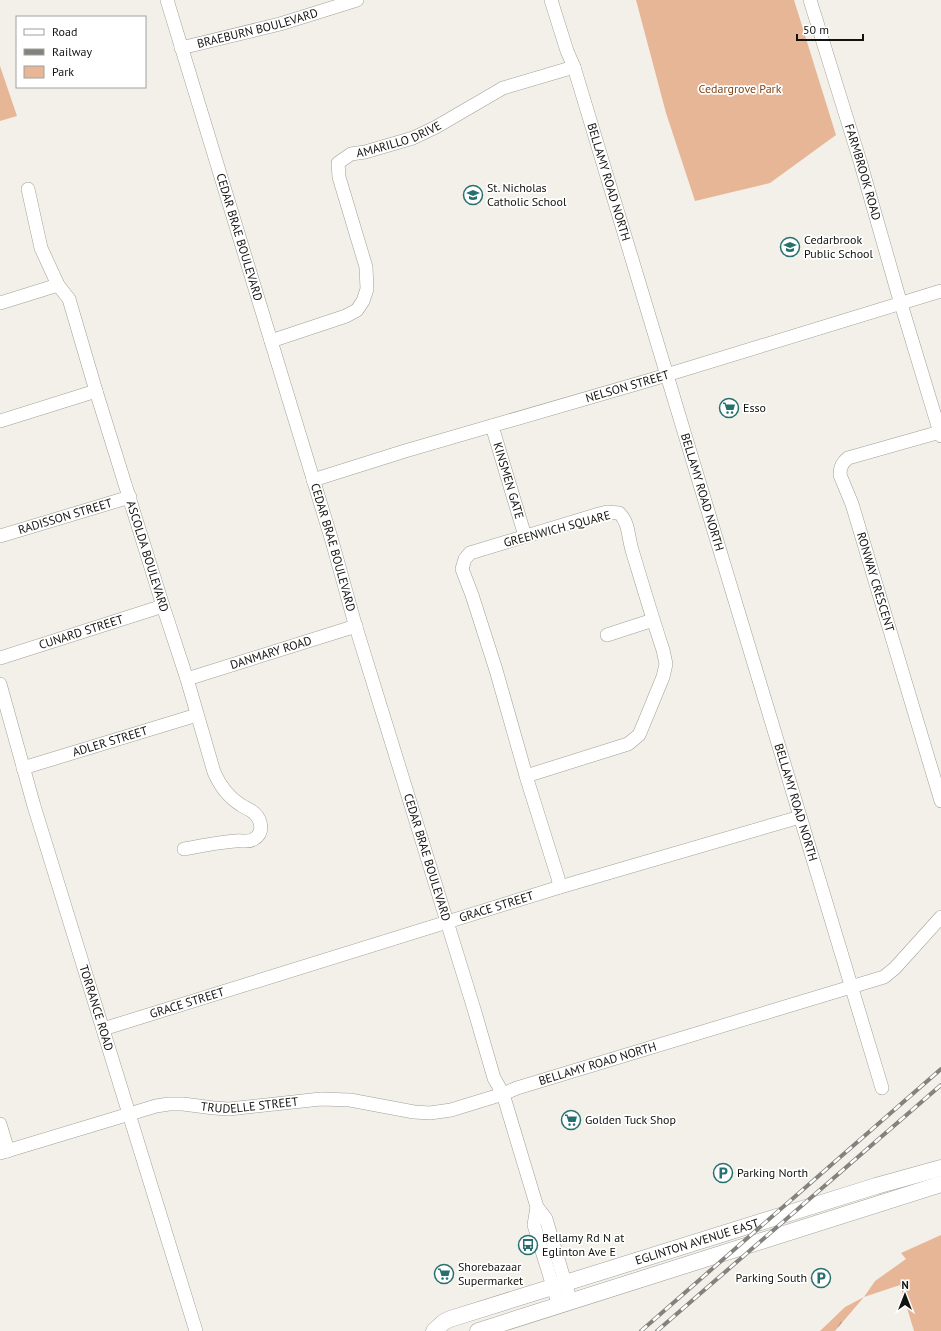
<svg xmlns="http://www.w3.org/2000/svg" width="941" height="1331" font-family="'PT Sans',sans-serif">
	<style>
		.forest { fill: url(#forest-firs) }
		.park { fill: #e7b697 }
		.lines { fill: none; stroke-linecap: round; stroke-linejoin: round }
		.minor-casing { stroke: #a19f97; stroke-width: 14 }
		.major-casing { stroke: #a19f97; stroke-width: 17 }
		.minor { stroke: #fff; stroke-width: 13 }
		.major { stroke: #fff; stroke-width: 16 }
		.rail-casing { stroke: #83827d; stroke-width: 4 }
		.rail { stroke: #fff; stroke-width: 2.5; stroke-dasharray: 8; stroke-linecap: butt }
		.labels { text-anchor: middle; stroke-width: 3.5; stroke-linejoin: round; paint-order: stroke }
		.street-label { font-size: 12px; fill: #12120f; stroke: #fff }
		.park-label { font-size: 12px; fill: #804414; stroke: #fff }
		.poi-label { font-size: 12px; fill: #12120f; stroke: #fff; text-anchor: start }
	</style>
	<defs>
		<pattern id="forest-firs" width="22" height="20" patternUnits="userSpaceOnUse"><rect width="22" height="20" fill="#e7b697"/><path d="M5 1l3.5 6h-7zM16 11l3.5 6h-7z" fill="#c59b81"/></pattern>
	</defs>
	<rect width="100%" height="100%" fill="#f3f0e9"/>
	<!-- forest -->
	<path class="forest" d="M864 1297 835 1331H820L845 1307Z"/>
	<!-- park -->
	<g class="park">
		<path d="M636 0H794L836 135 770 183 695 201 666 113Z"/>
		<path d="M0 66 17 116 0 121Z"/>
		<path d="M941 1235V1331H914L900 1285 864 1297 875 1281 906 1259 901 1253Z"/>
	</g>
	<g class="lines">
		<!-- minor casing -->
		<g class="minor-casing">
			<g id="minor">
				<path id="s1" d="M167 0 332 541 355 624 474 1009 494 1078 503 1094 537 1207 546 1219 571 1302"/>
				<path id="s2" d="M551 0 567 51 574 67 882 1088"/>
				<path id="s3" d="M810 0 860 161 898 294 941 436"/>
				<path id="s4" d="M181 48 280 24 357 0"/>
				<path id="s5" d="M28 189 41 248 58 285 69 299 96 391 163 606 187 679 214 772C220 786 228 797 241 805 245 808 250 809 254 813 262 820 264 833 254 839 248 843 242 840 236 841 219 842 201 846 184 849"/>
				<path d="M0 303 58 285"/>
				<path id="s6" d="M271 341 346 316 357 310 363 301 367 289 366 267 339 177 338 163 351 154 365 152 413 138 436 127 503 88 574 67"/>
				<path d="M0 421 96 391"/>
				<path id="s7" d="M492 426 525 536"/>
				<path id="s8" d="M940 432 848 458C842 463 840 467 840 475L852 504 941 801"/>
				<path id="s9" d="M313 480 405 451 650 380 941 291"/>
				<path id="s10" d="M0 536 130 497"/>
				<path d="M607 635 653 620"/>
				<path id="s11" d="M0 658 163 606"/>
				<path id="s12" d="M187 679 356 626"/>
				<path id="s13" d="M0 684 34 806 196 1331"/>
				<path id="s14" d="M23 768 197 715"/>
				<path d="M526 776 628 744 639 735 642 728 663 677 666 664 663 650C652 617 642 583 632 550 628 537 629 522 619 513L607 512 599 514 470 553 465 559 462 569 472 595 496 670 525 772 526 776 558 878 560 887"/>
				<path id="s15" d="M103 1029 560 887 800 817"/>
				<path d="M0 1124 8 1151"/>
				<path id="s16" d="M0 1153 156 1106 169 1104H183L214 1108 229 1109 321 1099 350 1100 414 1112 430 1113 451 1110 503 1094 517 1088 884 977 895 968 941 917"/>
				<path d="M537 1207 534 1225 559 1306"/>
			</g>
		</g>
		<!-- major casing -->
		<g class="major-casing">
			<g id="major">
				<path id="s17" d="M434 1331 444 1322 450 1319 876 1186 941 1168"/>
				<path d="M478 1331 941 1184"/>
			</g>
		</g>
		<!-- minor -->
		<use href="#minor" class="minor"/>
		<!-- major -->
		<use href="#major" class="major"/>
		<!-- rail casing -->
		<g class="rail-casing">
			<g id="rail">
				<path d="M641 1331 941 1069"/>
				<path d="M657 1331 941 1085"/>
			</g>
		</g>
		<!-- rail -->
		<use href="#rail" class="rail"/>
	</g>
	<!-- icons -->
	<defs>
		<g id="school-ring" transform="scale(1)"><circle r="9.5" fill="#fff" stroke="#26716f" stroke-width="1.5"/><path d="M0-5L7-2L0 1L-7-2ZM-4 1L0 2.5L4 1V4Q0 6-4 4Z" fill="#26716f"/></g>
		<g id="supermarket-ring" transform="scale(1)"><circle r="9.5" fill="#fff" stroke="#26716f" stroke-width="1.5"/><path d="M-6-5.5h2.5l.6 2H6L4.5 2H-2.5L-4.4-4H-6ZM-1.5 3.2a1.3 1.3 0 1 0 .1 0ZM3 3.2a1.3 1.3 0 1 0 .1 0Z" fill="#26716f"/></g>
		<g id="parking-ring" transform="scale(1)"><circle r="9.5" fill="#fff" stroke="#26716f" stroke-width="1.5"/><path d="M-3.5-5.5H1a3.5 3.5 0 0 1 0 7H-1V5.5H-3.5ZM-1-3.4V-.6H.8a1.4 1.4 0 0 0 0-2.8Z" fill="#26716f"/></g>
		<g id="bus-ring" transform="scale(1)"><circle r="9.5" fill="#fff" stroke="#26716f" stroke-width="1.5"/><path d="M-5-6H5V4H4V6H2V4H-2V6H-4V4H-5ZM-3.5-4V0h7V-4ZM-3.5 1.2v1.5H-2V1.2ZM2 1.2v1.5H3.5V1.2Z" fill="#26716f"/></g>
	</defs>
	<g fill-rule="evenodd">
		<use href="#school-ring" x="473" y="195"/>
		<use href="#school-ring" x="790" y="247"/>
		<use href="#supermarket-ring" x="729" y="408"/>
		<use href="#supermarket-ring" x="571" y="1120"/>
		<use href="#parking-ring" x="723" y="1173"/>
		<use href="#bus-ring" x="528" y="1245"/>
		<use href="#supermarket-ring" x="444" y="1274"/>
		<use href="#parking-ring" x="821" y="1278"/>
	</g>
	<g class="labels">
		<!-- street labels -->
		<g class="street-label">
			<text dy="4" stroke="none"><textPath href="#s4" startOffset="79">BRAEBURN BOULEVARD</textPath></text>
			<text dy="4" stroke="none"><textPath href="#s6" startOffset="311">AMARILLO DRIVE</textPath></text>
			<text dy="4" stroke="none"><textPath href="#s3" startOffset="180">FARMBROOK ROAD</textPath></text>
			<text dy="4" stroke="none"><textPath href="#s2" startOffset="191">BELLAMY ROAD NORTH</textPath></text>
			<text dy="4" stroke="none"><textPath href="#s1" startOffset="248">CEDAR BRAE BOULEVARD</textPath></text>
			<text dy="4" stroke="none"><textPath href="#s9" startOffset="328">NELSON STREET</textPath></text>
			<text dy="4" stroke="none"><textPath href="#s7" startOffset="57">KINSMEN GATE</textPath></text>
			<text dy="4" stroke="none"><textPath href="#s2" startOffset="515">BELLAMY ROAD NORTH</textPath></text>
			<text dy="4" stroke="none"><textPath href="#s10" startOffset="68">RADISSON STREET</textPath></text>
			<text transform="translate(557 529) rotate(-15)" y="4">GREENWICH SQUARE</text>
			<text dy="4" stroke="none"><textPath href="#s1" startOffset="572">CEDAR BRAE BOULEVARD</textPath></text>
			<text dy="4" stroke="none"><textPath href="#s5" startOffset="388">ASCOLDA BOULEVARD</textPath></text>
			<text dy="4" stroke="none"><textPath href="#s8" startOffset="228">RONWAY CRESCENT</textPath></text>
			<text dy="4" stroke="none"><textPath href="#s11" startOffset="85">CUNARD STREET</textPath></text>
			<text dy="4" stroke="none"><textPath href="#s12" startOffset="88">DANMARY ROAD</textPath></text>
			<text dy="4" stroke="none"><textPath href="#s14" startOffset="91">ADLER STREET</textPath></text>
			<text dy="4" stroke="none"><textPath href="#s2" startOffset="839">BELLAMY ROAD NORTH</textPath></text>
			<text dy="4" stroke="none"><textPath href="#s1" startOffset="896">CEDAR BRAE BOULEVARD</textPath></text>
			<text dy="4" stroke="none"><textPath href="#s15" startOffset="412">GRACE STREET</textPath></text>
			<text dy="4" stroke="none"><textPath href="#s15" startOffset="88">GRACE STREET</textPath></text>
			<text dy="4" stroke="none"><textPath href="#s13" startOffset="338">TORRANCE ROAD</textPath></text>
			<text dy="4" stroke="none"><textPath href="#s16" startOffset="614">BELLAMY ROAD NORTH</textPath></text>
			<text dy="4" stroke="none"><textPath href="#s16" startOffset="257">TRUDELLE STREET</textPath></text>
			<text dy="4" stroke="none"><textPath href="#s17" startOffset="279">EGLINTON AVENUE EAST</textPath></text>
		</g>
		<!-- park labels -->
		<g class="park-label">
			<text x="740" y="93">Cedargrove Park</text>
		</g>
		<!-- poi labels -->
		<g class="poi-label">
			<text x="487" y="192">St. Nicholas<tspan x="487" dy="14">Catholic School</tspan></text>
			<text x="804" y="244">Cedarbrook<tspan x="804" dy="14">Public School</tspan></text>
			<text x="743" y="412">Esso</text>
			<text x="585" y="1124">Golden Tuck Shop</text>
			<text x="737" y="1177">Parking North</text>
			<text x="542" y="1242">Bellamy Rd N at<tspan x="542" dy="14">Eglinton Ave E</tspan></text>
			<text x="458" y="1271">Shorebazaar<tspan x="458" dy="14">Supermarket</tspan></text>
			<text x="807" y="1282" text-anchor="end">Parking South</text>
		</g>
	</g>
	<!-- legend -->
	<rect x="16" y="16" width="130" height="72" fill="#ffffff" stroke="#a0a09f"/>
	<rect x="24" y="29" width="20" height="6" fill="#ffffff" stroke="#a0a09f"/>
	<text x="52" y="36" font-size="12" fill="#12120f">Road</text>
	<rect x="24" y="49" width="20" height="6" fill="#83827d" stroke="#a0a09f"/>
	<text x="52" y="56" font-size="12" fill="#12120f">Railway</text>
	<rect x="24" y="66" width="20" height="12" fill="#e7b697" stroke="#a0a09f"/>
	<text x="52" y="76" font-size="12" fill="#12120f">Park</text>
	<!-- north arrow -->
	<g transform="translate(905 1295)" stroke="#ffffff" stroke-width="3" paint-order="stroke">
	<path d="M0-3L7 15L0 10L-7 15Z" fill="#12120f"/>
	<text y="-6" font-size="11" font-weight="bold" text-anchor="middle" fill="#12120f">N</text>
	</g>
	<!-- scale -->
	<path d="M797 34v6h66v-6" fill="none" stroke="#12120f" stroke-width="2"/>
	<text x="803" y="34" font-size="12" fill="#12120f" stroke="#ffffff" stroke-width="3" paint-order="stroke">50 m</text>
</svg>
